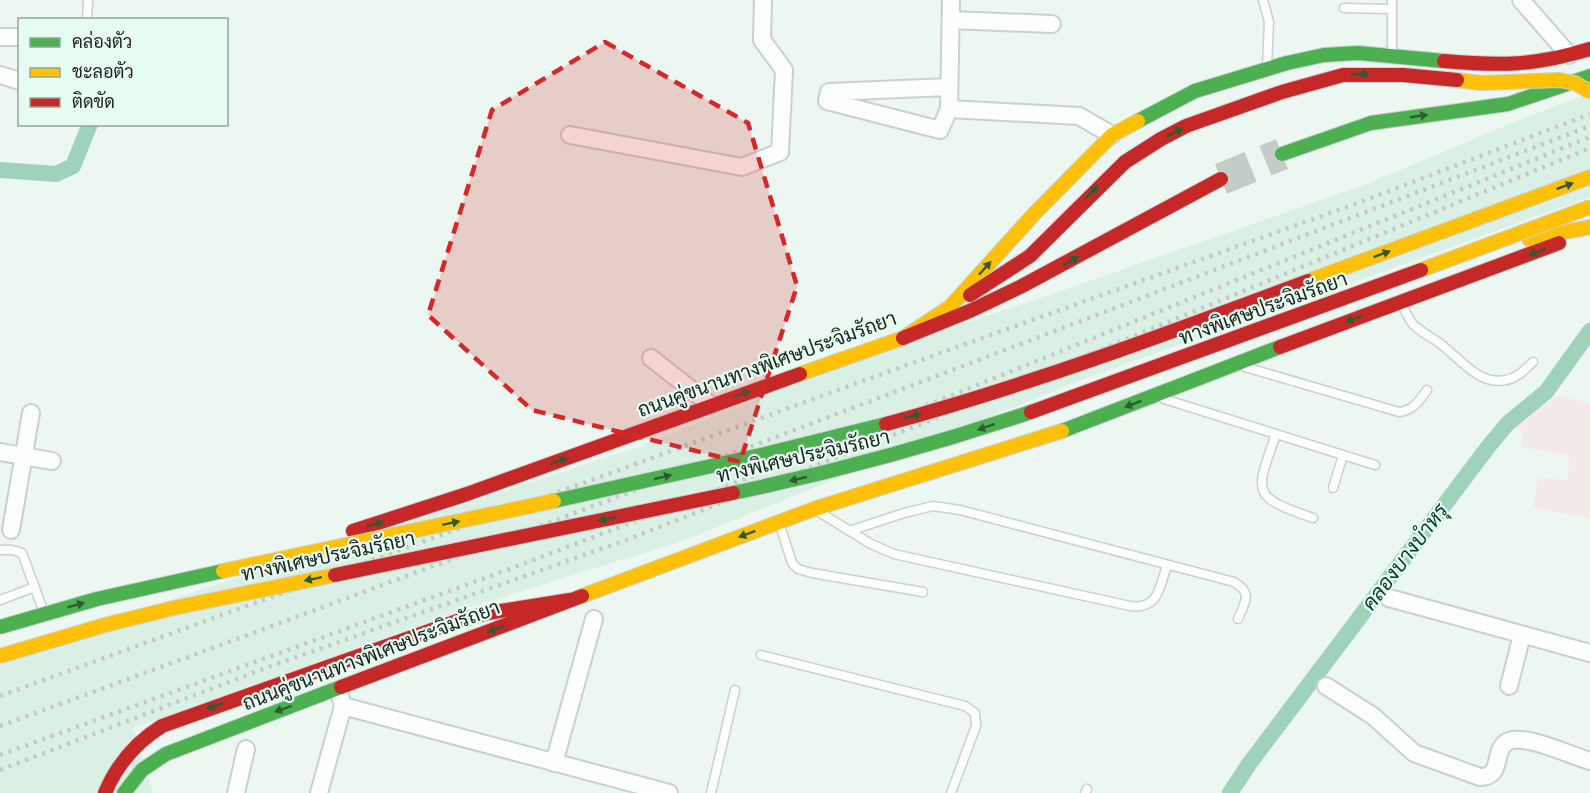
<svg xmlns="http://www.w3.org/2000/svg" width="1590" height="793" font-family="'Exo 2',Sarabun,sans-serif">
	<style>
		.built { fill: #dbf0e5 }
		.green { fill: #f4eae8 }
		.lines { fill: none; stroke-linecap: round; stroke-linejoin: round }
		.canal { stroke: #9fd2ba; stroke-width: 16 }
		.highway-tunnel { stroke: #c2cdc7; stroke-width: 32; stroke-dasharray: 32 16; stroke-linecap: butt }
		.lane-casing { stroke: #c8d1cd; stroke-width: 11 }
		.street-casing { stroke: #c8d1cd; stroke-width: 20 }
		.fast-casing { stroke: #c8d1cd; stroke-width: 16 }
		.slow-casing { stroke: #c8d1cd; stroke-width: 16 }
		.jam-casing { stroke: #c8d1cd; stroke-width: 16 }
		.lane { stroke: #fcfefd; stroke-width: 8 }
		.street { stroke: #fcfefd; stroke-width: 16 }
		.fast { stroke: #4caf50; stroke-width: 14 }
		.slow { stroke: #ffc107; stroke-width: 14 }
		.jam { stroke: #c62828; stroke-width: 14 }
		.rail { stroke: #c3c7c5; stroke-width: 4.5; stroke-dasharray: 3 6; stroke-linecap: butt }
		.fast-bridge-casing { stroke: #c8d1cd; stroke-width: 16; stroke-linecap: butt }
		.slow-bridge-casing { stroke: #c8d1cd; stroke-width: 16; stroke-linecap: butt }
		.jam-bridge-casing { stroke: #c8d1cd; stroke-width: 16; stroke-linecap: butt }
		.fast-bridge { stroke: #4caf50; stroke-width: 14 }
		.slow-bridge { stroke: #ffc107; stroke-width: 14 }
		.jam-bridge { stroke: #c62828; stroke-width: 14 }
		.oneway { fill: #2f5b33 }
		.marked { fill: #d62828; fill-opacity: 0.2; stroke: #d62828; stroke-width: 4.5; stroke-dasharray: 12 8; stroke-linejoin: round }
		.labels { text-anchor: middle; stroke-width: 4.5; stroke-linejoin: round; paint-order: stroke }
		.street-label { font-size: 20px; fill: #1c231f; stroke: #e7fcf1 }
		.water-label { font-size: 21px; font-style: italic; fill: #033e2a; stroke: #e7fcf1 }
	</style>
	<rect width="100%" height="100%" fill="#ecf7f1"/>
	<!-- built -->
	<path class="built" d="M1590 93V197L1079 381 685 540 464 609 133 728 153 793H0V655L630 450 850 362 1081 284 1364 185 1524 118Z"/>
	<!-- green -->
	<path class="green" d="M1559 395 1590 404V518L1533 508 1538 477 1568 480 1569 455 1520 447 1524 432 1512 426Z"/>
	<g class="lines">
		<!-- canal -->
		<g class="canal">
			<path d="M0 170 56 174 73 166 90 124"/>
			<path d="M1230 793 1249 764 1488 447 1508 423 1546 392 1590 331"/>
		</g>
		<!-- highway-tunnel -->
		<path class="highway-tunnel" d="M1221 179 1282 154"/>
		<!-- lane casing -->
		<g class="lane-casing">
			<g id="lane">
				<path d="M1263 0 1269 22 1267 66"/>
				<path d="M1392 0V53"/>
				<path d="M1344 8 1392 9"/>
				<path d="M87 20 88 0"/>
				<path d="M1401 302C1404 309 1408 317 1412 323 1421 333 1432 337 1442 345 1461 360 1480 386 1506 380 1518 378 1525 369 1533 362"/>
				<path d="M1245 367 1399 412C1414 410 1419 401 1427 390"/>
				<path d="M1164 399 1375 465"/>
				<path d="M1276 434C1256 493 1249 496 1313 518"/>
				<path d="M1333 488 1343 455"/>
				<path d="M819 512 871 544 894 554 1130 606C1159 610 1160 586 1167 565"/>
				<path d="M780 525 792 563 798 569 812 573 923 592"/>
				<path d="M849 531 904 513 933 506 960 510 1234 582C1253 593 1245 602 1238 619"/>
				<path d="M0 550H12L22 553 43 610"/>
				<path d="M0 600 35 587"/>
				<path d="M761 655 965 706 975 713 976 726 951 793"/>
				<path d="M711 793 735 690"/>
				<path d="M1085 793 1087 789"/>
			</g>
		</g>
		<!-- street casing -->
		<g class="street-casing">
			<g id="street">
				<path d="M1521 0 1569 55"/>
				<path d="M951 20 1052 24"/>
				<path d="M0 37H20"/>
				<path d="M0 75 20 81"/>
				<path d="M949 87 829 92 827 101 940 130 949 109 951 0"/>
				<path d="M949 109 1079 116 1112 135"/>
				<path d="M570 135 742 167 780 152 784 70 762 40 763 0"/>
				<path d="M651 358 711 405"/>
				<path d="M0 452 52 461"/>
				<path d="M11 530 31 413"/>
				<path d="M1389 598 1590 653"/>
				<path d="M1326 686 1373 716 1414 753 1480 777C1505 777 1491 748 1509 741 1526 734 1572 756 1590 761"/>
				<path d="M1509 686 1522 635"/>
				<path d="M343 706 669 793"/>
				<path d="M554 763 594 619"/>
				<path d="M236 793 246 749"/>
				<path d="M319 793 343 706 340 696"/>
			</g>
		</g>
		<!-- fast casing -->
		<g class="fast-casing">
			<g id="fast">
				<path d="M1138 121 1195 91 1287 63 1324 55 1358 53 1444 61"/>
				<path d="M1282 154 1371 123 1508 104 1590 76"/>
				<path d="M1062 431 1280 347"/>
				<path d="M124 793 142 770 166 754 341 687"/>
			</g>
		</g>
		<!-- slow casing -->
		<g class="slow-casing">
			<g id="slow">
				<path d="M1529 239 1590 227"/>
				<path d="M1308 281 1590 177"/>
				<path d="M800 374 903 338 950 307 1035 213 1112 135 1138 121"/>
				<path d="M582 596 814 509 1062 431"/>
			</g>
		</g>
		<!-- jam casing -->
		<g class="jam-casing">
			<g id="jam">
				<path d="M1444 61C1500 66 1535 66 1590 49"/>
				<path d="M970 295 1030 256 1125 162"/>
				<path d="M903 338 972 310 1022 286 1221 179"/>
				<path d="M1280 347 1559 243"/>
				<path d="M353 531 467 494 800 374"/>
				<path d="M341 687 582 596"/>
				<path d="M105 793C117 764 135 743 162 726L457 621 488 613 570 600"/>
			</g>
		</g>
		<!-- lane -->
		<use href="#lane" class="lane"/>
		<!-- street -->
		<use href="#street" class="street"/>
		<!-- fast -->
		<use href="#fast" class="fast"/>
		<!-- slow -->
		<use href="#slow" class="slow"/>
		<!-- jam -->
		<use href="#jam" class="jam"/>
		<!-- rail -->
		<g class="rail">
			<path d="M0 696 871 378 1358 203 1590 114"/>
			<path d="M0 726C532 532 1061 329 1590 126"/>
			<path d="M0 755 507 570 740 481 1590 137"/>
			<path d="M0 770 263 669 629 539 916 426 1590 148"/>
		</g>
		<!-- fast-bridge casing -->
		<g class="fast-bridge-casing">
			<g id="fast-bridge">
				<path d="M733 493C834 472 933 445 1031 412"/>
				<path d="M554 501 765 454 886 424"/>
				<path d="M0 627 97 599 223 571"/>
			</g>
		</g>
		<!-- slow-bridge casing -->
		<g class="slow-bridge-casing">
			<g id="slow-bridge">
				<path d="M1457 80 1481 83 1560 80 1575 83 1590 92"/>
				<path d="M1421 270 1590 207"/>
				<path d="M223 571 554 501"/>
				<path d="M0 656 105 625 174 608 335 575"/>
			</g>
		</g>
		<!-- jam-bridge casing -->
		<g class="jam-bridge-casing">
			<g id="jam-bridge">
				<path d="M1125 162 1161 139 1186 126 1282 92 1343 75H1403L1457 80"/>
				<path d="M1031 412 1421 270"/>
				<path d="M886 424C1030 385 1169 333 1308 281"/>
				<path d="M335 575 733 493"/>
			</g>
		</g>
		<!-- fast-bridge -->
		<use href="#fast-bridge" class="fast-bridge"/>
		<!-- slow-bridge -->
		<use href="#slow-bridge" class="slow-bridge"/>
		<!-- jam-bridge -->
		<use href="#jam-bridge" class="jam-bridge"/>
	</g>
	<!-- one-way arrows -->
	<defs><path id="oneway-solid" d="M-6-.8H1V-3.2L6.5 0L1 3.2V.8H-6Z" transform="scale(1.5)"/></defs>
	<g class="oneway">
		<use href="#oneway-solid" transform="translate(1360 74) rotate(-2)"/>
		<use href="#oneway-solid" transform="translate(1419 116) rotate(-8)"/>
		<use href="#oneway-solid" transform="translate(1175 132) rotate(-27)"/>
		<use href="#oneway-solid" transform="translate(1565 186) rotate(-20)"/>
		<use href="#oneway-solid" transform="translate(1092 192) rotate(-45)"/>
		<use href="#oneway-solid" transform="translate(1537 252) rotate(160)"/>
		<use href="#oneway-solid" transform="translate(1382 254) rotate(-20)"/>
		<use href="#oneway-solid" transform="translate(1071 261) rotate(-29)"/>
		<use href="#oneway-solid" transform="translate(985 268) rotate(-48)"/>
		<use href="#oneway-solid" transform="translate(1354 319) rotate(159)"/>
		<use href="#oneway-solid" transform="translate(742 394) rotate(-19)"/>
		<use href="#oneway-solid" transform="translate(1133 404) rotate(159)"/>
		<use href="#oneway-solid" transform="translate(913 416) rotate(-15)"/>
		<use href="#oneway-solid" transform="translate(986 427) rotate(161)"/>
		<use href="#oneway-solid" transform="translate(559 461) rotate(-20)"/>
		<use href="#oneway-solid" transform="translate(663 477) rotate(-13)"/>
		<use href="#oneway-solid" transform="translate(798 479) rotate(167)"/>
		<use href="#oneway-solid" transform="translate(607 519) rotate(168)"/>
		<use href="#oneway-solid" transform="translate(451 523) rotate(-12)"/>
		<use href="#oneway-solid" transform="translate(375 524) rotate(-18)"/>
		<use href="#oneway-solid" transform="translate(747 534) rotate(159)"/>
		<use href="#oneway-solid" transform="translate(313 579) rotate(168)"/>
		<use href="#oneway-solid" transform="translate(76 605) rotate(-15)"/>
		<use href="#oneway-solid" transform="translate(496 629) rotate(159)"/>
		<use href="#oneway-solid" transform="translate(215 706) rotate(160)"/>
		<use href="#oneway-solid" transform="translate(283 709) rotate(160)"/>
	</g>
	<!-- marked area -->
	<path class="marked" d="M605 42 748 123 797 286 740 462 532 410 428 315 492 110Z"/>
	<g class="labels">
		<!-- street labels -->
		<g class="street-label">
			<text transform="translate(1263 308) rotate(-20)" y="7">ทางพิเศษประจิมรัถยา</text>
			<text transform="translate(767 364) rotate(-20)" y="7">ถนนคู่ขนานทางพิเศษประจิมรัถยา</text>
			<text transform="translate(803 456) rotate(-13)" y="7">ทางพิเศษประจิมรัถยา</text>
			<text transform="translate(328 556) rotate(-12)" y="7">ทางพิเศษประจิมรัถยา</text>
			<text transform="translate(371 655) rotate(-21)" y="7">ถนนคู่ขนานทางพิเศษประจิมรัถยา</text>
		</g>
		<!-- water labels -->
		<g class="water-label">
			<text transform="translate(1405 557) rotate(-53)" y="7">คลองบางบำหรุ</text>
		</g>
	</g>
	<!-- legend -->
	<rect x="18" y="18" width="210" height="108" fill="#e7fcf1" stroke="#96a59d" stroke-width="1.5"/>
	<rect x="30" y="38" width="30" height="9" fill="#4caf50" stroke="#96a59d" stroke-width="1.5"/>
	<text x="72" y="48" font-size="18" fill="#1c231f">คล่องตัว</text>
	<rect x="30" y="68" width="30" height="9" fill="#ffc107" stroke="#96a59d" stroke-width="1.5"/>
	<text x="72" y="78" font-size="18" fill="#1c231f">ชะลอตัว</text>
	<rect x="30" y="98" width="30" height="9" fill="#c62828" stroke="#96a59d" stroke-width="1.5"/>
	<text x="72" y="108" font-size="18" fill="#1c231f">ติดขัด</text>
</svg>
